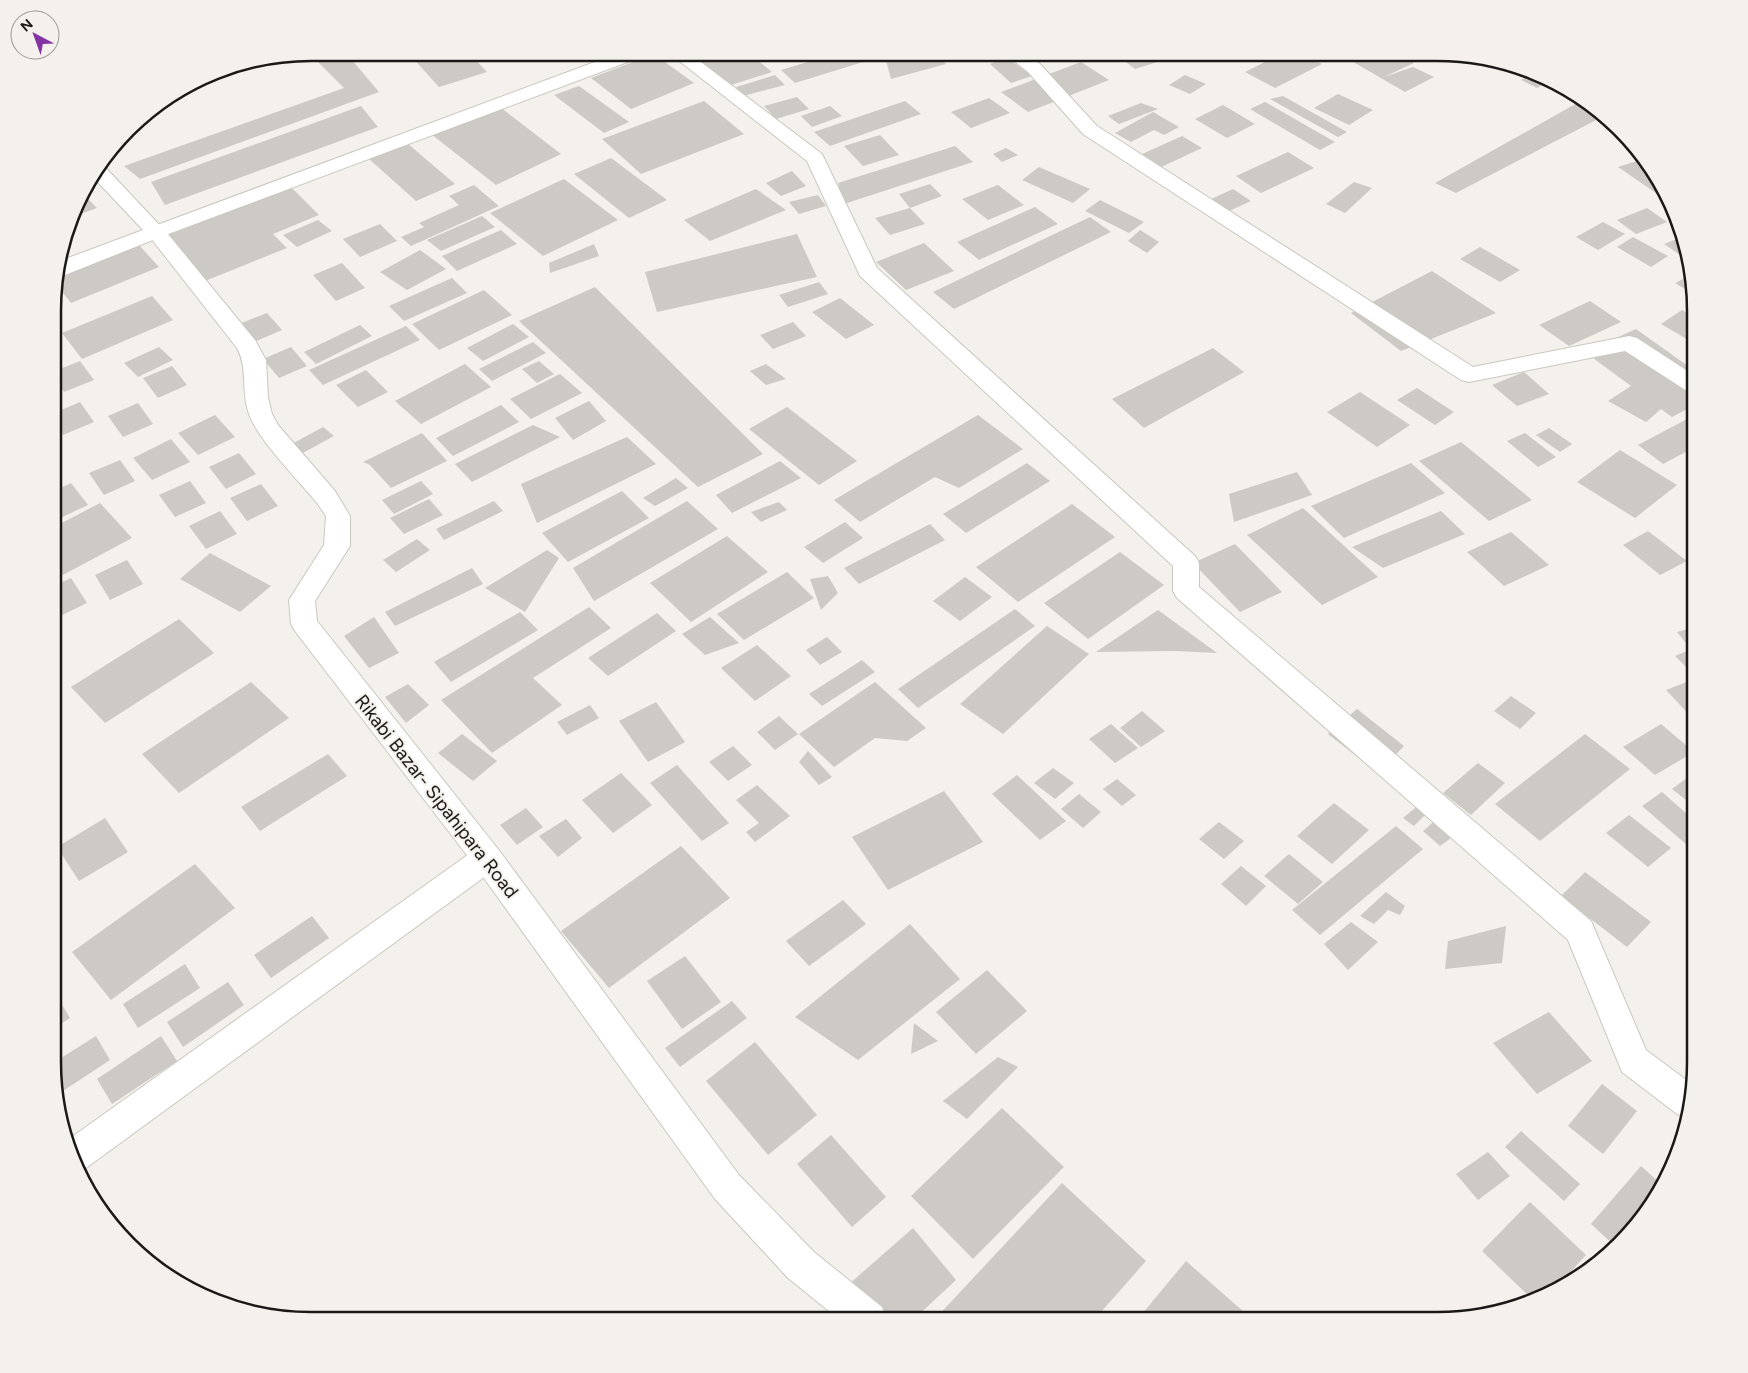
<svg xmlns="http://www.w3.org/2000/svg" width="1748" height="1373" font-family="Figtree,sans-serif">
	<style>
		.building { fill: #cdc9c4 }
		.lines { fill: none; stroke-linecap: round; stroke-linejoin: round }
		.minor-casing { stroke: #cac7c1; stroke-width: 2 }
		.tertiary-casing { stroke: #cac7c1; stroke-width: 2 }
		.secondary-casing { stroke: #cac7c1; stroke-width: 2 }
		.minor { fill: #fff; fill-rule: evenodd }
		.tertiary { fill: #fff; fill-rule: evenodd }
		.secondary { fill: #fff; fill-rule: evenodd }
		.labels { text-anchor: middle; stroke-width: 4; stroke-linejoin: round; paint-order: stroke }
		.street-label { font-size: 19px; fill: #1b1917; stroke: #f4f0eb }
		.rim { fill: none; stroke: #1b1917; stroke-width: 2.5 }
	</style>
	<rect width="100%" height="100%" fill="#f4f0eb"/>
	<!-- building -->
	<g class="building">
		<path d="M346 53 379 92 140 179 124 166 344 88 318 62Z"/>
		<path d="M362 53H391L369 61Z"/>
		<path d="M419 53H469L487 72 439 87 410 55Z"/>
		<path d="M690 53H749L772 72 731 85Z"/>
		<path d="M775 53H809L784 62Z"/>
		<path d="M820 53H870L876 58 795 83 781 70 824 57Z"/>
		<path d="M902 53H934L946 64 891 79 885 57Z"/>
		<path d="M1127 53H1163L1170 58 1135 69 1118 56Z"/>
		<path d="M1240 53H1274V54L1248 60Z"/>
		<path d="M1283 53H1300L1322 64 1275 88 1245 72Z"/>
		<path d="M1338 53H1397L1414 63 1384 77 1413 67 1434 77 1405 92Z"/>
		<path d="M654 54 694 83 631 109 591 78Z"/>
		<path d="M1006 57 1032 76 1011 83 990 64Z"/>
		<path d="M1081 62 1109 80 1028 112 1001 92Z"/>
		<path d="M1535 72H1536L1550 81 1537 88 1521 80Z"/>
		<path d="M775 75 785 85 743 96 736 87Z"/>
		<path d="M1185 75 1206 84 1190 94 1169 85Z"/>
		<path d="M579 86 629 122 604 133 554 95Z"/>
		<path d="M1338 94 1373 110 1349 125 1314 108Z"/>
		<path d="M1283 96 1347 132 1338 137 1270 99Z"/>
		<path d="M797 97 809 109 776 119 764 106Z"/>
		<path d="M989 98 1010 113 971 128 951 112Z"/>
		<path d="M704 101 744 134 641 174 602 139Z"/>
		<path d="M905 101 921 114 830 146 814 132Z"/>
		<path d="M1265 102 1335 142 1320 150 1250 109Z"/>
		<path d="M1579 102 1602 117 1456 193 1435 183Z"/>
		<path d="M1141 103 1158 109 1119 124 1108 116Z"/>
		<path d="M1223 105 1255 124 1227 138 1195 119Z"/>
		<path d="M361 106 378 127 165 205 151 182Z"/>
		<path d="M830 106 842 116 812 127 801 116Z"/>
		<path d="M500 107 561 154 496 185 431 134Z"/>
		<path d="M1153 112 1179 127 1164 135 1154 130 1131 142 1115 133Z"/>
		<path d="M880 135 899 155 863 166 844 146Z"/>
		<path d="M1182 136 1202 148 1159 168 1140 155Z"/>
		<path d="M407 143 455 184 416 201 368 158Z"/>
		<path d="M955 146 973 162 844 204 838 183Z"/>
		<path d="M1006 148 1018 155 1002 162 993 154Z"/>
		<path d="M1288 152 1314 168 1261 193 1236 176Z"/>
		<path d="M611 158 667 200 629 218 574 174Z"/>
		<path d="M1640 160 1648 170 1664 191 1656 193 1618 167Z"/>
		<path d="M1039 167 1090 189 1073 203 1022 180Z"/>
		<path d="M792 171 806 186 781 196 766 183Z"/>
		<path d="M564 179 618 220 543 256 490 213Z"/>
		<path d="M1354 182 1372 188 1345 213 1326 204Z"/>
		<path d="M930 184 942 196 910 208 899 194Z"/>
		<path d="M474 185 499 206 411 246 401 237 424 227 419 223 459 205 449 196Z"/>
		<path d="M998 185 1024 205 988 220 962 199Z"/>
		<path d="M291 187 319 215 273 234 287 248 205 281 166 236Z"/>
		<path d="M756 189 786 210 710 241 684 220Z"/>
		<path d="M1233 189 1251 201 1227 212 1209 200Z"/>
		<path d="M83 194 97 208 75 216Z"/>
		<path d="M818 195 826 206 799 214 789 202Z"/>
		<path d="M1100 200 1144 222 1129 233 1085 211Z"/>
		<path d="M1035 207 1058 224 979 260 957 242Z"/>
		<path d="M910 208 925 224 890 235 875 218Z"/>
		<path d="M1647 208 1667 222 1636 234 1617 220Z"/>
		<path d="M482 216 495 227 441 251 427 240Z"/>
		<path d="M1090 217 1111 232 954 309 933 292Z"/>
		<path d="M318 220 332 231 297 247 283 235Z"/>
		<path d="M1603 222 1625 234 1598 250 1576 237Z"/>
		<path d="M380 224 397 241 360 257 343 239Z"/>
		<path d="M501 230 517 244 457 271 442 256Z"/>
		<path d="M1140 230 1159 242 1147 253 1128 241Z"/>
		<path d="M797 234 817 277 657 312 645 272Z"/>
		<path d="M1684 236 1687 245 1689 261 1664 244Z"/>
		<path d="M1633 237 1668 256 1651 267 1617 247Z"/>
		<path d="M924 243 954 271 906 290 876 262Z"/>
		<path d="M594 244 599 256 550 273 549 263Z"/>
		<path d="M139 245 159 267 71 303 55 283V278Z"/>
		<path d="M1480 247 1520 270 1500 282 1460 259Z"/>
		<path d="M420 250 446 269 407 290 380 272Z"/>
		<path d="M342 263 365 288 336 301 313 275Z"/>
		<path d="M1432 271 1496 313 1401 351 1351 313Z"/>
		<path d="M1691 275 1693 294 1675 283Z"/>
		<path d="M452 278 467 293 404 321 389 306Z"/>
		<path d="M819 282 828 294 788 307 779 295Z"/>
		<path d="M595 287 763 454 698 487 519 321Z"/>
		<path d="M484 290 512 315 439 350 412 324Z"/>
		<path d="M152 296 173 320 82 359 62 333Z"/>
		<path d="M840 298 874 325 846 339 812 312Z"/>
		<path d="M1590 301 1621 322 1569 346 1539 325Z"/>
		<path d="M1682 310 1695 317V344L1661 324Z"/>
		<path d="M267 313 282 330 254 342 239 324Z"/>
		<path d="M793 322 806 336 773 349 760 335Z"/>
		<path d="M513 324 529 337 483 361 467 348Z"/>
		<path d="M360 325 372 336 316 364 304 352Z"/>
		<path d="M406 326 420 340 323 385 309 370Z"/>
		<path d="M1636 329 1695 371V405L1672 417 1661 409 1646 422 1608 401 1631 386 1585 352Z"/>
		<path d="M533 342 546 353 492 381 479 369Z"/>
		<path d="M159 347 173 360 138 377 124 363Z"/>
		<path d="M291 347 307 366 279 378 263 359Z"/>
		<path d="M1213 348 1244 372 1144 428 1112 399Z"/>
		<path d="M80 361 94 380 64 392 55 379V371Z"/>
		<path d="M539 361 554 374 537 383 522 369Z"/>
		<path d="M465 364 491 387 421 424 395 401Z"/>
		<path d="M766 364 786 379 766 385 750 371Z"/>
		<path d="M172 366 187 385 158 398 143 378Z"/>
		<path d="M366 370 388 392 358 407 336 385Z"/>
		<path d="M1524 372 1549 394 1517 406 1492 385Z"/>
		<path d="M560 374 582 393 531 419 510 399Z"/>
		<path d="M1417 388 1454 412 1435 425 1397 400Z"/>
		<path d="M1360 392 1410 425 1377 447 1327 412Z"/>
		<path d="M589 401 606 421 573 440 555 418Z"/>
		<path d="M80 402 94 422 63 435 54 422V413Z"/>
		<path d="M138 403 153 424 123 437 108 416Z"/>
		<path d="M501 405 519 422 453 456 436 438Z"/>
		<path d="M787 407 857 461 819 485 749 429Z"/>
		<path d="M215 415 235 437 198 455 178 433Z"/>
		<path d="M978 415 1023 449 959 488 935 477 860 522 834 500Z"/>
		<path d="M1689 418 1695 422V447L1663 464 1638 445Z"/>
		<path d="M533 425 560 437 472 482 455 464Z"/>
		<path d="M323 427 334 436 301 454 290 445Z"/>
		<path d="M1549 428 1572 444 1560 452 1536 435Z"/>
		<path d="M422 433 447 461 391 488 370 465 363 462Z"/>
		<path d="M1525 433 1556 457 1538 467 1507 441Z"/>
		<path d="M627 437 656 464 537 523 521 484Z"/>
		<path d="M171 439 190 462 152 480 133 458Z"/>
		<path d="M1461 442 1532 500 1489 521 1419 461Z"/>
		<path d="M1620 450 1677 485 1635 518 1577 482Z"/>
		<path d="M239 453 256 474 226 489 209 467Z"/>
		<path d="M120 460 135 481 104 495 89 473Z"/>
		<path d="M780 461 801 478 732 513 716 495Z"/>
		<path d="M1027 463 1050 481 966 533 943 514Z"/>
		<path d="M1411 463 1445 493 1344 538 1311 506Z"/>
		<path d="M1297 472 1312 495 1234 522 1229 494Z"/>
		<path d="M676 478 688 488 655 506 643 498Z"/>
		<path d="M190 481 206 503 175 517 159 495Z"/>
		<path d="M421 481 433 494 394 514 382 500Z"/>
		<path d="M71 483 88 505 54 521V491Z"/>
		<path d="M261 484 278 506 247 521 230 498Z"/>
		<path d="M622 491 649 518 568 562 542 533Z"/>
		<path d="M429 499 443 515 404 534 390 518Z"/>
		<path d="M494 501 503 511 444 540 436 529Z"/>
		<path d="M687 501 718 529 594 601 573 568Z"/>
		<path d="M779 502 787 510 761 522 751 512Z"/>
		<path d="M100 503 132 538 63 575 54 565V527Z"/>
		<path d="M1072 504 1115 537 1018 602 976 567Z"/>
		<path d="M1303 508 1378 577 1322 605 1247 535Z"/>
		<path d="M220 511 237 534 206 549 189 526Z"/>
		<path d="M1441 511 1465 534 1383 568 1352 547Z"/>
		<path d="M845 522 863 538 823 563 804 547Z"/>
		<path d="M930 524 945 540 859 584 844 568Z"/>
		<path d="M1648 531 1687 561 1660 575 1623 545Z"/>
		<path d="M1511 532 1549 565 1504 586 1467 552Z"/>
		<path d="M727 536 768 572 691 622 650 583Z"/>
		<path d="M417 539 430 550 396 572 383 560Z"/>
		<path d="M1235 544 1282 592 1240 612 1193 563Z"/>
		<path d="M547 550 559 558 525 612 485 588Z"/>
		<path d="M1120 552 1164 585 1088 639 1044 603Z"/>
		<path d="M210 553 271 586 240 612 180 579Z"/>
		<path d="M127 560 143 584 110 600 95 575Z"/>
		<path d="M472 568 483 584 395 626 385 612Z"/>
		<path d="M787 572 814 598 744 640 717 614Z"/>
		<path d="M828 576 838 593 821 610 810 579Z"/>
		<path d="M965 577 992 597 960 621 933 601Z"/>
		<path d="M71 578 87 603 54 619V586Z"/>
		<path d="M589 607 611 628 533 678 562 705 492 753 441 700Z"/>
		<path d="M1015 609 1035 626 918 708 898 689Z"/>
		<path d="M1158 610 1217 653 1175 651 1096 652Z"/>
		<path d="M520 612 538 630 451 682 434 662Z"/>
		<path d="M657 613 676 631 608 676 588 658Z"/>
		<path d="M374 617 399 653 369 668 344 636Z"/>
		<path d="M710 617 739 643 705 655 682 634Z"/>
		<path d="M179 619 214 653 105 723 71 687Z"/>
		<path d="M1047 626 1089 654 1003 734 960 704Z"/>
		<path d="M1695 627V640L1686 643 1677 632Z"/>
		<path d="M827 637 842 652 820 665 806 650Z"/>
		<path d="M757 645 791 676 755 701 721 668Z"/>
		<path d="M1692 649 1695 652V676L1675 656Z"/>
		<path d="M862 660 875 672 822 706 809 694Z"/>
		<path d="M1692 680 1695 683V721L1666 690Z"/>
		<path d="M251 682 289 718 179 793 142 754Z"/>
		<path d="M875 682 926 728 907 741 875 738 834 767 799 734Z"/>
		<path d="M408 684 429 705 406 723 385 697Z"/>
		<path d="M1511 696 1536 713 1520 729 1494 711Z"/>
		<path d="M656 702 685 742 648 762 619 721Z"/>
		<path d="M590 705 599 718 567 735 557 722Z"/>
		<path d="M1357 709 1404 746 1378 773 1328 734Z"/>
		<path d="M1142 711 1165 731 1141 747 1120 728Z"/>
		<path d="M779 716 798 734 775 750 757 732Z"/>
		<path d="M1111 724 1138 748 1115 763 1089 739Z"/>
		<path d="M1661 724 1694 752 1655 775 1623 747Z"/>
		<path d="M462 734 497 761 473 781 438 753Z"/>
		<path d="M1585 734 1630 769 1540 841 1495 804Z"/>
		<path d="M733 746 752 765 728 781 709 762Z"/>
		<path d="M808 751 832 777 819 785 799 762Z"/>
		<path d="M328 754 347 776 260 831 241 807Z"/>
		<path d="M1478 763 1505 783 1471 815 1443 793Z"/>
		<path d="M677 765 729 823 702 841 650 783Z"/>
		<path d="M1053 768 1074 783 1055 799 1034 783Z"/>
		<path d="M621 773 652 805 613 833 582 800Z"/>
		<path d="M1017 775 1066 821 1040 840 992 794Z"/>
		<path d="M1691 775 1695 778V807L1672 789Z"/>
		<path d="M1117 779 1136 795 1122 806 1103 789Z"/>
		<path d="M757 785 790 816 755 842 746 832 759 823 736 800Z"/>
		<path d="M944 791 983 842 888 890 852 837Z"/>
		<path d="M1662 792 1695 821V852L1642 806Z"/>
		<path d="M1079 794 1101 812 1083 828 1061 809Z"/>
		<path d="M1334 803 1369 830 1332 864 1297 836Z"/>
		<path d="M1421 803 1430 810 1414 826 1403 818Z"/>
		<path d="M526 808 543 827 517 845 500 825Z"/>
		<path d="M1629 815 1671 848 1648 867 1606 833Z"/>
		<path d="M105 818 128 852 79 881 57 847Z"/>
		<path d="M566 819 582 838 558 857 539 836Z"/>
		<path d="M1437 819 1458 833 1440 846 1423 831Z"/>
		<path d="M1219 822 1244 841 1224 859 1199 839Z"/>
		<path d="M1396 826 1423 849 1320 935 1292 910Z"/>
		<path d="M681 846 730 898 609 988 561 931Z"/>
		<path d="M1289 854 1323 882 1298 904 1264 876Z"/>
		<path d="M195 864 235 908 111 1000 72 952Z"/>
		<path d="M1241 866 1266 886 1246 906 1221 884Z"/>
		<path d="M1585 872 1651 922 1627 947 1561 896Z"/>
		<path d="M1386 892 1405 906 1400 915 1388 910 1374 924 1360 916Z"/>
		<path d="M843 900 866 924 809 966 786 941Z"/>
		<path d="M312 916 329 938 271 978 254 955Z"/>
		<path d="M1351 922 1378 942 1348 970 1324 944Z"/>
		<path d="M910 924 960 979 858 1060 795 1017Z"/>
		<path d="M1506 926 1502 963 1445 969 1448 941Z"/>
		<path d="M685 956 721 1002 682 1029 647 981Z"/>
		<path d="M185 964 200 988 138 1028 123 1004Z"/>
		<path d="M987 970 1027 1011 976 1054 936 1012Z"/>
		<path d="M228 982 244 1005 183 1047 167 1022Z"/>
		<path d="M53 990 70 1018 53 1029Z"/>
		<path d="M732 1001 747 1018 680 1067 665 1048Z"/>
		<path d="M1549 1012 1592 1061 1537 1094 1493 1043Z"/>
		<path d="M914 1023 938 1041 911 1054Z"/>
		<path d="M96 1036 110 1060 57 1095 53 1079V1063Z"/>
		<path d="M161 1036 177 1061 112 1104 97 1079Z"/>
		<path d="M755 1042 817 1115 768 1155 706 1081Z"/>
		<path d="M998 1057 1018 1067 967 1119 943 1101Z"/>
		<path d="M1602 1084 1637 1111 1603 1154 1568 1126Z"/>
		<path d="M1002 1108 1064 1167 973 1259 911 1196Z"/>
		<path d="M1521 1131 1580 1184 1564 1201 1505 1147Z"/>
		<path d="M831 1135 886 1197 852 1227 797 1164Z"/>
		<path d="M1488 1152 1510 1176 1478 1200 1456 1174Z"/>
		<path d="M1641 1166 1661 1184 1631 1233 1616 1247 1591 1224Z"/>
		<path d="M1062 1183 1146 1261 1094 1320H934Z"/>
		<path d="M1530 1202 1586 1255 1553 1291 1534 1301 1482 1251Z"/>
		<path d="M913 1228 956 1280 913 1320H877L848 1285Z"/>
		<path d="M1186 1261 1253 1320H1137Z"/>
	</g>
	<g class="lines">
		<!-- minor casing -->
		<g class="minor-casing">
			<g id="minor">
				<path d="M669 53H689L822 154 877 268 1195 556 1199 563V587L1591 921 1646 1050 1693 1085 1686 1117 1677 1114 1622 1072 1568 940 1177 598 1173 591V566L860 276 807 161Z"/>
				<path d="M1004 53H1025L1040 64 1097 126 1473 367 1629 336 1637 338 1695 376V393L1687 391 1625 351 1469 382 1461 380 1083 134 1028 72Z"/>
				<path d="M101 165 104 166 166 232 163 236 65 275 55 276 60 261 143 230 92 176Z"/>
				<path d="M487 845 498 849 502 858 498 867 86 1168 78 1171 69 1139 476 849Z"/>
			</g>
		</g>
		<!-- tertiary casing -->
		<g class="tertiary-casing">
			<path id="tertiary" d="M619 53H644L641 57 163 236 156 238 149 236 146 232 149 228Z"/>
		</g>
		<!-- secondary casing -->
		<g class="secondary-casing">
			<path id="secondary" d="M156 226 163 228 255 340 266 360 268 398 272 414 278 425 335 491 350 516V546L315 601 317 621 498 849 739 1175 814 1252 882 1307 887 1320H840L788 1278 715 1199 476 867 295 631 291 624 289 600 324 545 326 516 317 503C299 481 255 437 248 411 241 389 248 368 237 348L146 232 149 228Z"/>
		</g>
		<!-- minor -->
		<use href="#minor" class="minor"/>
		<!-- tertiary -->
		<use href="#tertiary" class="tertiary"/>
		<!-- secondary -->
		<use href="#secondary" class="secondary"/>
	</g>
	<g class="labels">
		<!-- street labels -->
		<g class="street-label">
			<text transform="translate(437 796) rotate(52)" y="7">Rikabi Bazar- Sipahipara Road</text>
		</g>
	</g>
	<!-- crop -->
	<path d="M0 0H1748V1373H0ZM311 61H1437A250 250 0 0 1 1687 311V1062A250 250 0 0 1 1437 1312H311A250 250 0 0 1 61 1062V311A250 250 0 0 1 311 61Z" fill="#f4f0eb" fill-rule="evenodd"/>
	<path class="rim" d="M311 61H1437A250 250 0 0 1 1687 311V1062A250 250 0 0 1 1437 1312H311A250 250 0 0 1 61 1062V311A250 250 0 0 1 311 61Z"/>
	<!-- north arrow -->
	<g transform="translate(35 35) rotate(319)"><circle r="24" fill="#f4f0eb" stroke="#9d9a96"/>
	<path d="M0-4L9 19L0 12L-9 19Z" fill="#8433a2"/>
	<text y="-8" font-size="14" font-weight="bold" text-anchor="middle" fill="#1b1917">N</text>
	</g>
</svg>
